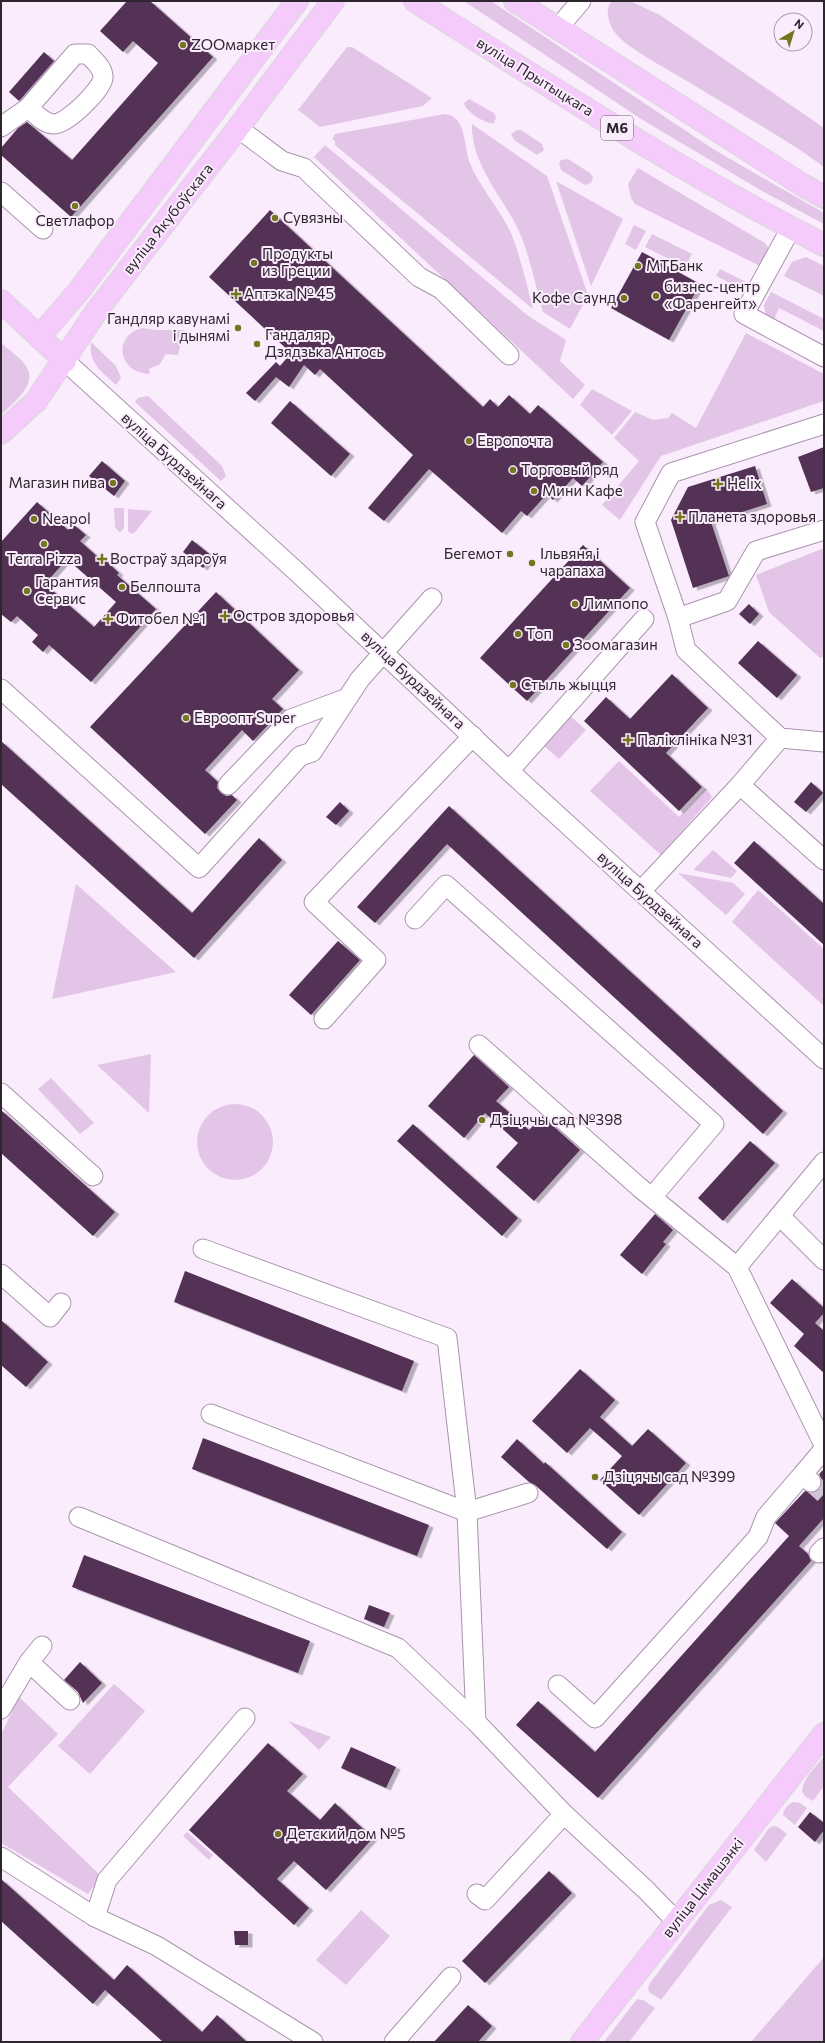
<svg xmlns="http://www.w3.org/2000/svg" width="825" height="2043" font-family="Commissioner,sans-serif">
	<style>
		.green { fill: #e2c5e7 }
		.building { fill: #523257; fill-rule: evenodd; filter: url(#shadow) }
		.lines { fill: none; stroke-linecap: round; stroke-linejoin: round }
		.minor-tunnel { stroke: #d2c4d4; stroke-width: 19; stroke-dasharray: 19 10; stroke-linecap: butt }
		.minor-casing { stroke: #aa93ae; stroke-width: 21 }
		.major-casing { stroke: #d9d8da; stroke-width: 24 }
		.minor { stroke: #fff; stroke-width: 19 }
		.major { stroke: #f5cbfc; stroke-width: 22 }
		.poi-dot { fill: #74771f; stroke: #fbecfd; stroke-width: 1.5 }
		.labels { text-anchor: middle; stroke-width: 4; stroke-linejoin: round; paint-order: stroke }
		.shield { fill: #fbecfd; stroke: #6c616d; stroke-width: 1 }
		.shield-label { font-size: 14px; font-weight: bold; fill: #2e252f }
		.poi-label { font-size: 15px; fill: #2e252f; stroke: #fbecfd; text-anchor: start }
		.street-label { font-size: 15px; fill: #2e252f; stroke: #fbecfd }
	</style>
	<defs>
		<filter id="shadow"><feDropShadow dx="4.5" dy="2.5" stdDeviation="0" flood-color="#0004"/></filter>
	</defs>
	<rect width="100%" height="100%" fill="#fbecfd"/>
	<!-- green -->
	<g class="green">
		<path d="M464 1H491L713 149 824 213V224L762 191 641 119Z"/>
		<path d="M612 1H630L660 15 824 128V167L800 150C759 124 717 99 675 74 660 65 627 47 617 35 610 27 603 10 612 1Z"/>
		<path d="M347 47H352L432 98 423 106 320 127 298 110Z"/>
		<path d="M469 99 494 113 496 117 494 123C486 125 465 111 464 103Z"/>
		<path d="M445 114C466 116 464 145 469 161 480 190 504 212 514 241 522 263 527 286 533 309L335 145V141L332 139 335 134Z"/>
		<path d="M472 124 547 176 588 295 570 329 543 312C535 285 530 255 518 229 502 196 471 164 472 124Z"/>
		<path d="M517 130H521L542 144 544 150 537 155 514 140 511 134Z"/>
		<path d="M325 145 527 315 566 340 560 361 585 385 573 399 314 157Z"/>
		<path d="M568 159 590 173 593 177 591 183 585 185 561 170 559 163 561 160Z"/>
		<path d="M638 168 765 243 771 252 766 269 635 204 631 198 628 184Z"/>
		<path d="M556 181 623 219 591 286Z"/>
		<path d="M634 225 646 231 636 250 625 244Z"/>
		<path d="M652 234 692 254 685 267 645 247Z"/>
		<path d="M806 257 824 266V296L784 276 792 262Z"/>
		<path d="M720 269 746 282 742 289 716 276Z"/>
		<path d="M771 292 824 319V331L779 308 773 322 766 317 764 305Z"/>
		<path d="M142 328 156 330H184L178 355 166 354 160 364 149 369 150 374C117 373 113 335 142 328Z"/>
		<path d="M746 333 824 374V401L661 456 620 520 602 505 639 461 614 438 635 412 653 420 668 418 672 413 696 428Z"/>
		<path d="M91 342 116 366 121 378 116 385C102 372 88 363 91 342Z"/>
		<path d="M1 343C9 350 21 358 26 366 39 385 12 403 1 415Z"/>
		<path d="M592 389 632 411 612 435 580 405Z"/>
		<path d="M148 396 222 466 226 476 221 481 135 402 138 398Z"/>
		<path d="M114 508H124V528L121 532H119L115 527Z"/>
		<path d="M128 509 152 511 135 532 131 534 128 531Z"/>
		<path d="M824 548V656L820 658 769 612 756 575Z"/>
		<path d="M569 715 586 730 559 759 543 745Z"/>
		<path d="M619 761 679 817 706 788 712 797 661 855 590 791Z"/>
		<path d="M713 850 737 871 731 878 693 870Z"/>
		<path d="M678 873 733 883 745 894 726 915Z"/>
		<path d="M76 884 176 972 52 999Z"/>
		<path d="M758 890 824 949V1006L732 922Z"/>
		<path d="M151 1054 149 1113 97 1065Z"/>
		<path d="M51 1078 94 1123 80 1134 38 1089Z"/>
		<circle cx="235" cy="1142" r="38"/>
		<path d="M114 1684 145 1711 90 1774 58 1746Z"/>
		<path d="M19 1697 58 1734 8 1787 101 1876 88 1894 1 1843V1735Z"/>
		<path d="M288 1721 331 1737 319 1750Z"/>
		<path d="M824 1756V1786L813 1801C810 1799 804 1797 803 1793 798 1784 818 1764 824 1756Z"/>
		<path d="M794 1802 800 1803 807 1808 795 1825 783 1815C784 1808 788 1804 794 1802Z"/>
		<path d="M773 1826 778 1827 787 1834 766 1862 754 1850 768 1829Z"/>
		<path d="M187 1832 213 1855 209 1860 183 1836Z"/>
		<path d="M721 1900 732 1907 661 2000 649 1992 648 1988 650 1983 709 1905Z"/>
		<path d="M361 1910 390 1936 346 1985 316 1960Z"/>
		<path d="M824 1957V2042H751Z"/>
		<path d="M637 1999 643 2000 655 2008 629 2042H604Z"/>
	</g>
	<!-- building -->
	<g class="building">
		<path d="M127 1H150L213 57 71 217 1 155V148L18 128 27 122 72 160 158 63 133 41 123 52 100 31Z"/>
		<path d="M44 52 54 61 19 101 9 92Z"/>
		<path d="M270 210 483 407 490 399 498 407 509 395 530 414 538 405 603 462 582 486 573 478 553 500 547 494 527 516 521 511 502 533 429 469 384 521 368 508 413 455 320 369 315 375 304 365 289 387 276 377 255 401 246 393 276 362 280 366 291 353 209 277Z"/>
		<path d="M642 252 700 284 669 340 611 308Z"/>
		<path d="M290 401 350 454 331 476 271 423Z"/>
		<path d="M824 447V488L811 492 798 457Z"/>
		<path d="M102 461 125 481 114 496 89 476Z"/>
		<path d="M755 466 767 504 711 522 729 576 693 588 671 520 688 487Z"/>
		<path d="M37 502 68 530 73 524 86 535 80 541 100 559 102 557 119 573 117 575 156 609 91 682 49 645 43 652 32 642 38 635 17 616 11 622 1 614V542ZM67 559 116 602 94 627 45 584Z"/>
		<path d="M192 540 212 556 203 568 183 552Z"/>
		<path d="M583 545 630 588 527 701 480 658Z"/>
		<path d="M216 592 299 670 272 699 283 709 253 741 242 730 205 770 218 782 217 788 221 793 226 796 232 795 237 800 205 834 90 727Z"/>
		<path d="M749 604 759 614 750 624 739 614Z"/>
		<path d="M758 641 797 675 777 698 738 663Z"/>
		<path d="M672 674 708 708 666 753 702 787 679 811 584 721 606 697 630 719Z"/>
		<path d="M1 741 192 913 259 838 282 860 194 958 1 784Z"/>
		<path d="M811 782 823 793 806 812 794 802Z"/>
		<path d="M340 802 349 811 336 825 326 817Z"/>
		<path d="M449 806 783 1111 763 1134 447 844 375 923 357 907Z"/>
		<path d="M754 841 824 904V945L734 863Z"/>
		<path d="M338 941 360 960 311 1015 289 995Z"/>
		<path d="M474 1055 509 1087 496 1101 529 1130 542 1116 580 1150 534 1201 496 1167 518 1143 485 1113 464 1138 428 1106Z"/>
		<path d="M1 1110 115 1212 93 1236 1 1153Z"/>
		<path d="M413 1124 518 1218 502 1236 397 1141Z"/>
		<path d="M750 1141 775 1163 723 1221 698 1198Z"/>
		<path d="M655 1214 673 1230 663 1242 666 1244 642 1274 620 1255Z"/>
		<path d="M185 1271 414 1361 402 1391 174 1302Z"/>
		<path d="M792 1279 824 1308V1313L815 1323 824 1331V1373L794 1346 804 1334 770 1303Z"/>
		<path d="M1 1320 48 1362 26 1387 1 1365Z"/>
		<path d="M580 1369 615 1400 600 1417 632 1446 648 1429 686 1463 639 1515 600 1480 622 1456 590 1428 567 1453 532 1421Z"/>
		<path d="M203 1438 429 1525 417 1556 192 1469Z"/>
		<path d="M517 1439 544 1464 545 1462 622 1532 607 1549 535 1485 529 1482 501 1457Z"/>
		<path d="M824 1469V1518L799 1546 808 1554 811 1561 598 1798 516 1725 538 1701 595 1752 789 1536 775 1523 805 1491 813 1493 819 1489 822 1480 819 1474Z"/>
		<path d="M84 1555 310 1641 298 1673 72 1587Z"/>
		<path d="M369 1605 390 1613 384 1627 364 1619Z"/>
		<path d="M80 1662 102 1683 83 1703 78 1692 64 1680Z"/>
		<path d="M268 1743 303 1774 287 1791 320 1820 335 1803 373 1838 326 1890 294 1861 277 1879 309 1908 294 1925 189 1830Z"/>
		<path d="M351 1747 396 1767 386 1788 341 1768Z"/>
		<path d="M810 1812 824 1823V1830L815 1842 798 1827Z"/>
		<path d="M549 1871 572 1893 485 1983 462 1961Z"/>
		<path d="M1 1879 114 1980 127 1965 202 2032 217 2015 247 2042H163L105 1990 93 2004 1 1921Z"/>
		<path d="M234 1931H248V1945H235Z"/>
		<path d="M468 2005 492 2026 478 2042H434Z"/>
	</g>
	<g class="lines">
		<!-- minor-tunnel -->
		<path class="minor-tunnel" d="M812 1483 824 1494"/>
		<!-- minor casing -->
		<g class="minor-casing">
			<g id="minor">
				<path d="M558 28 581 1"/>
				<path d="M1 127 28 108 75 54H88C94 61 103 67 103 77 104 88 66 125 54 124 44 124 36 114 28 108"/>
				<path d="M238 128 282 161 304 168 419 277 441 289 509 355"/>
				<path d="M1 192 43 229"/>
				<path d="M791 228 744 314 824 357"/>
				<path d="M65 361 297 572 509 771 824 1059"/>
				<path d="M824 424 671 473 645 522 678 618 686 650 780 738 824 742"/>
				<path d="M678 618 727 601 756 551 824 530"/>
				<path d="M1 689 199 868 300 756 312 752 360 679 432 598"/>
				<path d="M509 771 644 619"/>
				<path d="M228 785 291 719 345 699"/>
				<path d="M740 785 824 860"/>
				<path d="M641 891 740 785 780 738"/>
				<path d="M415 919 446 885 714 1124 652 1197"/>
				<path d="M324 1019 376 960 314 902 473 736"/>
				<path d="M479 1045 639 1187 737 1267 824 1445"/>
				<path d="M1 1093 93 1176"/>
				<path d="M780 1216 824 1260"/>
				<path d="M203 1249 447 1338 467 1512 476 1722"/>
				<path d="M737 1267 824 1162"/>
				<path d="M1 1274 50 1317 61 1303"/>
				<path d="M211 1414 467 1512 528 1493"/>
				<path d="M811 1482 803 1474 824 1449"/>
				<path d="M79 1517 398 1648 476 1722 564 1814 646 1890 677 1922"/>
				<path d="M819 1553 824 1548"/>
				<path d="M29 1662 42 1646"/>
				<path d="M558 1685 595 1718 758 1537 766 1517 803 1474"/>
				<path d="M1 1709 29 1662 70 1700"/>
				<path d="M1 1857 95 1917 157 1946 313 2042"/>
				<path d="M477 1894 485 1900 564 1814"/>
				<path d="M95 1917 107 1880 245 1718"/>
				<path d="M394 2042 451 1977"/>
			</g>
		</g>
		<!-- major casing -->
		<g class="major-casing">
			<g id="major">
				<path d="M415 1C549 86 683 173 824 245"/>
				<path d="M515 1 801 184 824 197"/>
				<path d="M1 301 65 361"/>
				<path d="M39 337 78 292 297 1"/>
				<path d="M1 433 36 401 98 309 238 128 333 1"/>
				<path d="M582 2042 824 1734"/>
			</g>
		</g>
		<!-- minor -->
		<use href="#minor" class="minor"/>
		<!-- major -->
		<use href="#major" class="major"/>
	</g>
	<!-- markers -->
	<g class="poi-dot">
		<circle cx="183" cy="45" r="4"/>
		<circle cx="75" cy="206" r="4"/>
		<circle cx="275" cy="218" r="4"/>
		<circle cx="254" cy="263" r="4"/>
		<circle cx="638" cy="266" r="4"/>
		<path d="M234 288h4v4h4v4h-4v4h-4v-4h-4v-4h4z"/>
		<circle cx="656" cy="296" r="4"/>
		<circle cx="624" cy="298" r="4"/>
		<circle cx="238" cy="328" r="4"/>
		<circle cx="257" cy="344" r="4"/>
		<circle cx="469" cy="441" r="4"/>
		<circle cx="513" cy="470" r="4"/>
		<circle cx="113" cy="483" r="4"/>
		<path d="M716 478h4v4h4v4h-4v4h-4v-4h-4v-4h4z"/>
		<circle cx="534" cy="491" r="4"/>
		<path d="M678 511h4v4h4v4h-4v4h-4v-4h-4v-4h4z"/>
		<circle cx="34" cy="519" r="4"/>
		<circle cx="44" cy="544" r="4"/>
		<circle cx="510" cy="554" r="4"/>
		<path d="M100 553h4v4h4v4h-4v4h-4v-4h-4v-4h4z"/>
		<circle cx="532" cy="563" r="4"/>
		<circle cx="122" cy="587" r="4"/>
		<circle cx="27" cy="591" r="4"/>
		<circle cx="575" cy="604" r="4"/>
		<path d="M223 610h4v4h4v4h-4v4h-4v-4h-4v-4h4z"/>
		<path d="M106 613h4v4h4v4h-4v4h-4v-4h-4v-4h4z"/>
		<circle cx="518" cy="634" r="4"/>
		<circle cx="566" cy="645" r="4"/>
		<circle cx="513" cy="685" r="4"/>
		<circle cx="186" cy="718" r="4"/>
		<path d="M626 734h4v4h4v4h-4v4h-4v-4h-4v-4h4z"/>
		<circle cx="482" cy="1120" r="4"/>
		<circle cx="595" cy="1477" r="4"/>
		<circle cx="278" cy="1834" r="4"/>
	</g>
	<g class="labels">
		<!-- shield labels -->
		<rect class="shield" x="601" y="116" width="32" height="24" rx="3"/>
		<g class="shield-label">
			<text x="617" y="133">М6</text>
		</g>
		<!-- poi labels -->
		<g class="poi-label">
			<text x="191" y="50">ZOOмаркет</text>
			<text x="283" y="223">Сувязны</text>
			<text x="75" y="226" text-anchor="middle">Светлафор</text>
			<text x="262" y="259">Продукты<tspan x="262" dy="17">из Греции</tspan></text>
			<text x="646" y="271">МТБанк</text>
			<text x="664" y="292">бизнес-центр<tspan x="664" dy="17">«Фаренгейт»</tspan></text>
			<text x="244" y="299">Аптэка № 45</text>
			<text x="616" y="303" text-anchor="end">Кофе Саунд</text>
			<text x="230" y="324" text-anchor="end">Гандляр кавунамі<tspan x="230" dy="17">і дынямі</tspan></text>
			<text x="265" y="340">Гандаляр,<tspan x="265" dy="17">Дзядзька Антось</tspan></text>
			<text x="477" y="446">Европочта</text>
			<text x="521" y="475">Торговый ряд</text>
			<text x="105" y="488" text-anchor="end">Магазин пива</text>
			<text x="727" y="489">Helix</text>
			<text x="542" y="496">Мини Кафе</text>
			<text x="688" y="522">Планета здоровья</text>
			<text x="42" y="524">Neapol</text>
			<text x="502" y="559" text-anchor="end">Бегемот</text>
			<text x="540" y="559">Ільвяня і<tspan x="540" dy="17">чарапаха</tspan></text>
			<text x="44" y="564" text-anchor="middle">Terra Pizza</text>
			<text x="110" y="564">Востраў здароўя</text>
			<text x="35" y="587">Гарантия<tspan x="35" dy="17">Сервис</tspan></text>
			<text x="130" y="592">Белпошта</text>
			<text x="583" y="609">Лимпопо</text>
			<text x="233" y="621">Остров здоровья</text>
			<text x="116" y="624">Фитобел №1</text>
			<text x="526" y="639">Топ</text>
			<text x="574" y="650">Зоомагазин</text>
			<text x="521" y="690">Стыль жыцця</text>
			<text x="194" y="723">Евроопт Super</text>
			<text x="637" y="745">Паліклініка №31</text>
			<text x="490" y="1125">Дзіцячы сад №398</text>
			<text x="603" y="1482">Дзіцячы сад №399</text>
			<text x="286" y="1839">Детский дом №5</text>
		</g>
		<!-- street labels -->
		<g class="street-label">
			<text transform="translate(535 77) rotate(32)" y="5">вуліца Прытыцкага</text>
			<text transform="translate(168 219) rotate(-52)" y="5">вуліца Якубоўскага</text>
			<text transform="translate(174 461) rotate(42)" y="5">вуліца Бурдзейнага</text>
			<text transform="translate(413 680) rotate(43)" y="5">вуліца Бурдзейнага</text>
			<text transform="translate(650 900) rotate(42)" y="5">вуліца Бурдзейнага</text>
			<text transform="translate(703 1888) rotate(-52)" y="5">вуліца Цімашэнкі</text>
		</g>
	</g>
	<!-- border -->
	<rect width="825" height="2043" fill="none" stroke="#2e252f" stroke-width="4"/>
	<!-- north arrow -->
	<g transform="translate(793 32) rotate(38)"><circle r="19" fill="#fbecfd" stroke="#a99cab"/>
	<path d="M0-3L7 15L0 10L-7 15Z" fill="#74771f"/>
	<text y="-6" font-size="11" font-weight="bold" text-anchor="middle" fill="#2e252f">N</text>
	</g>
</svg>
